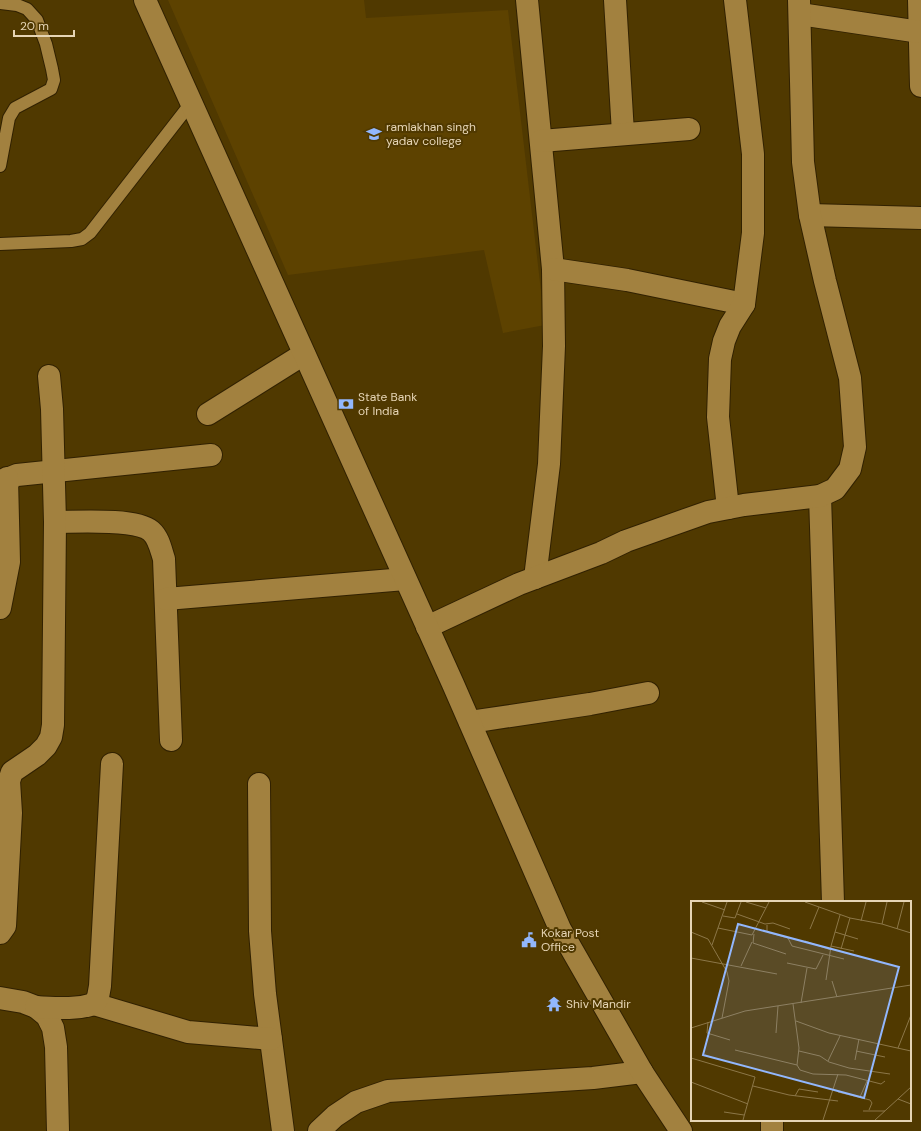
<svg xmlns="http://www.w3.org/2000/svg" width="921" height="1131" font-family="'DM Sans',sans-serif">
	<style>
		.built { fill: #5d4200 }
		.lines { fill: none; stroke-linecap: round; stroke-linejoin: round }
		.service-casing { stroke: #312100; stroke-width: 14 }
		.minor-casing { stroke: #312100; stroke-width: 24 }
		.secondary-casing { stroke: #312100; stroke-width: 24 }
		.service { stroke: #a2813f; stroke-width: 12 }
		.minor { stroke: #a2813f; stroke-width: 22 }
		.secondary { stroke: #a2813f; stroke-width: 22 }
		.labels { text-anchor: middle; stroke-width: 4; stroke-linejoin: round; paint-order: stroke }
		.poi-label { font-size: 12px; fill: #e6d5b5; stroke: #503900; text-anchor: start }
		.inset-road { fill: none; stroke: #8c7748; stroke-width: 1 }
		.view { fill: #92b7fd; fill-opacity: 0.15; stroke: #92b7fd; stroke-width: 2 }
		.inset-edge { fill: none; stroke: #e6d5b5; stroke-width: 2 }
	</style>
	<rect width="100%" height="100%" fill="#503900"/>
	<!-- built -->
	<path class="built" d="M168 0H364L366 18 508 10 545 325 503 333 484 250 288 275Z"/>
	<g class="lines">
		<!-- service casing -->
		<g class="service-casing">
			<g id="service">
				<path d="M0 3 17 5 27 9 37 20 46 44 52 69 54 80 51 89 15 108 9 118 0 166"/>
				<path d="M0 244 71 241 82 239 90 233 191 103"/>
			</g>
		</g>
		<!-- minor casing -->
		<g class="minor-casing">
			<g id="minor">
				<path d="M527 0 553 269 554 346 549 464 535 578"/>
				<path d="M615 0 623 133"/>
				<path d="M919 0 921 86"/>
				<path d="M800 14 920 32"/>
				<path d="M541 141 689 129"/>
				<path d="M810 215 921 218"/>
				<path d="M553 269 627 280 744 304"/>
				<path d="M208 414 304 354"/>
				<path d="M0 482 17 475 211 455"/>
				<path d="M820 496 833 902"/>
				<path d="M728 508 718 417 720 359 724 341 730 326 744 304 753 233V154L735 0"/>
				<path d="M55 522C77 522 135 518 151 531 159 538 161 550 164 559L171 740"/>
				<path d="M166 599 405 579"/>
				<path d="M0 608 9 562 7 478"/>
				<path d="M427 627 519 584 601 553 626 541 708 512 744 505 820 496 835 489 850 469 855 447 850 378 825 281 810 215 803 162 799 0"/>
				<path d="M470 722 590 704 648 693"/>
				<path d="M259 784 260 931 265 994 283 1131"/>
				<path d="M0 933 5 926 11 813 9 781 12 772 37 755 46 746 51 737 53 725 55 522 52 409 49 376"/>
				<path d="M0 998 23 1002 36 1007 47 1016 53 1028 56 1047 58 1131"/>
				<path d="M94 1004 188 1032 271 1039"/>
				<path d="M36 1007C56 1008 76 1010 94 1004L98 997 100 986 112 764"/>
				<path d="M319 1131 335 1116 356 1102 388 1091 593 1078 642 1072"/>
				<path d="M772 1131V1120"/>
			</g>
		</g>
		<!-- secondary casing -->
		<g class="secondary-casing">
			<path id="secondary" d="M145 0 453 684 560 929 642 1072 681 1131"/>
		</g>
		<!-- service -->
		<use href="#service" class="service"/>
		<!-- minor -->
		<use href="#minor" class="minor"/>
		<!-- secondary -->
		<use href="#secondary" class="secondary"/>
	</g>
	<!-- icons -->
	<defs>
		<g id="university-bare" transform="scale(1.2)"><path d="M0-5L7-2L0 1L-7-2ZM-4 1L0 2.5L4 1V4Q0 6-4 4Z" fill="#92b7fd" stroke="#503900" stroke-width="2.5" paint-order="stroke"/></g>
		<g id="bank-bare" transform="scale(1.2)"><path d="M-6-4H6V4H-6ZM0-2.3a2.3 2.3 0 1 0 0 4.6a2.3 2.3 0 1 0 0-4.6Z" fill="#92b7fd" stroke="#503900" stroke-width="2.5" paint-order="stroke"/></g>
		<g id="civic-bare" transform="scale(1.2)"><path d="M-.6-6.5H3V-4.5H.6V-3L4-1V1h2V6H-6V1h2V-1L-.6-3ZM-1.2 2.5V6h2.4V2.5Z" fill="#92b7fd" stroke="#503900" stroke-width="2.5" paint-order="stroke"/></g>
		<g id="temple-bare" transform="scale(1.2)"><path d="M0-6L5-2H3V0L6.5 2.5H4V6H1.5V3h-3V6H-4V2.5H-6.5L-3 0V-2H-5Z" fill="#92b7fd" stroke="#503900" stroke-width="2.5" paint-order="stroke"/></g>
	</defs>
	<g fill-rule="evenodd">
		<use href="#university-bare" x="374" y="134"/>
		<use href="#bank-bare" x="346" y="404"/>
		<use href="#civic-bare" x="529" y="940"/>
		<use href="#temple-bare" x="554" y="1004"/>
	</g>
	<g class="labels">
		<!-- poi labels -->
		<g class="poi-label">
			<text x="386" y="131">ramlakhan singh<tspan x="386" dy="14">yadav college</tspan></text>
			<text x="358" y="401">State Bank<tspan x="358" dy="14">of India</tspan></text>
			<text x="541" y="937">Kokar Post<tspan x="541" dy="14">Office</tspan></text>
			<text x="566" y="1008">Shiv Mandir</text>
		</g>
	</g>
	<!-- overview -->
	<g transform="translate(691 901)">
		<rect width="220" height="220" fill="#503900"/>
		<path class="inset-road" d="M11 1 34 9M55 1 75 7M114 1 159 17 191 23M196 1 191 23 220 32M46 13 74 23 82 22 99 28M32 15 44 17 50 1M170 20 175 1M76 24V31L97 37 101 45 153 58M27 27 61 34 78 1M119 28 128 6M206 28 213 1M0 31 17 38 36 71 38 80 31 117M144 31 167 38M63 33 62 42 95 53M114 40 140 49M21 44 36 1M140 45 163 50M150 48 159 17M0 57 86 73M96 62 125 68 132 54M50 65 61 41M135 79 140 45 149 14M141 80 146 96M110 102 116 67M102 103 108 147 106 164 109 169 122 173 155 174 190 183 194 180M105 120 138 132 220 150M17 121 16 132 39 139M0 127 54 110 220 84M85 132 87 105M207 147 220 114M44 149 106 164M108 150 129 155 138 161 158 167 199 173M165 150 194 156M0 157 64 176 52 219M164 159 168 138M137 160 149 135M0 181 57 203M62 185 98 194 147 200M147 191 179 199 181 202 178 209M104 195 108 188 127 191M169 196 176 180M207 198 220 203M172 210H194M33 211 53 214M132 219 147 173M184 219 220 186"/>
		<path class="view" d="M47 23 208 66 173 197 12 154Z"/>
		<rect width="220" height="220" class="inset-edge"/>
	</g>
	<!-- scale -->
	<path d="M14 30v6h60v-6" fill="none" stroke="#e6d5b5" stroke-width="2"/>
	<text x="20" y="30" font-size="12" fill="#e6d5b5" stroke="#503900" stroke-width="3" paint-order="stroke">20 m</text>
</svg>
